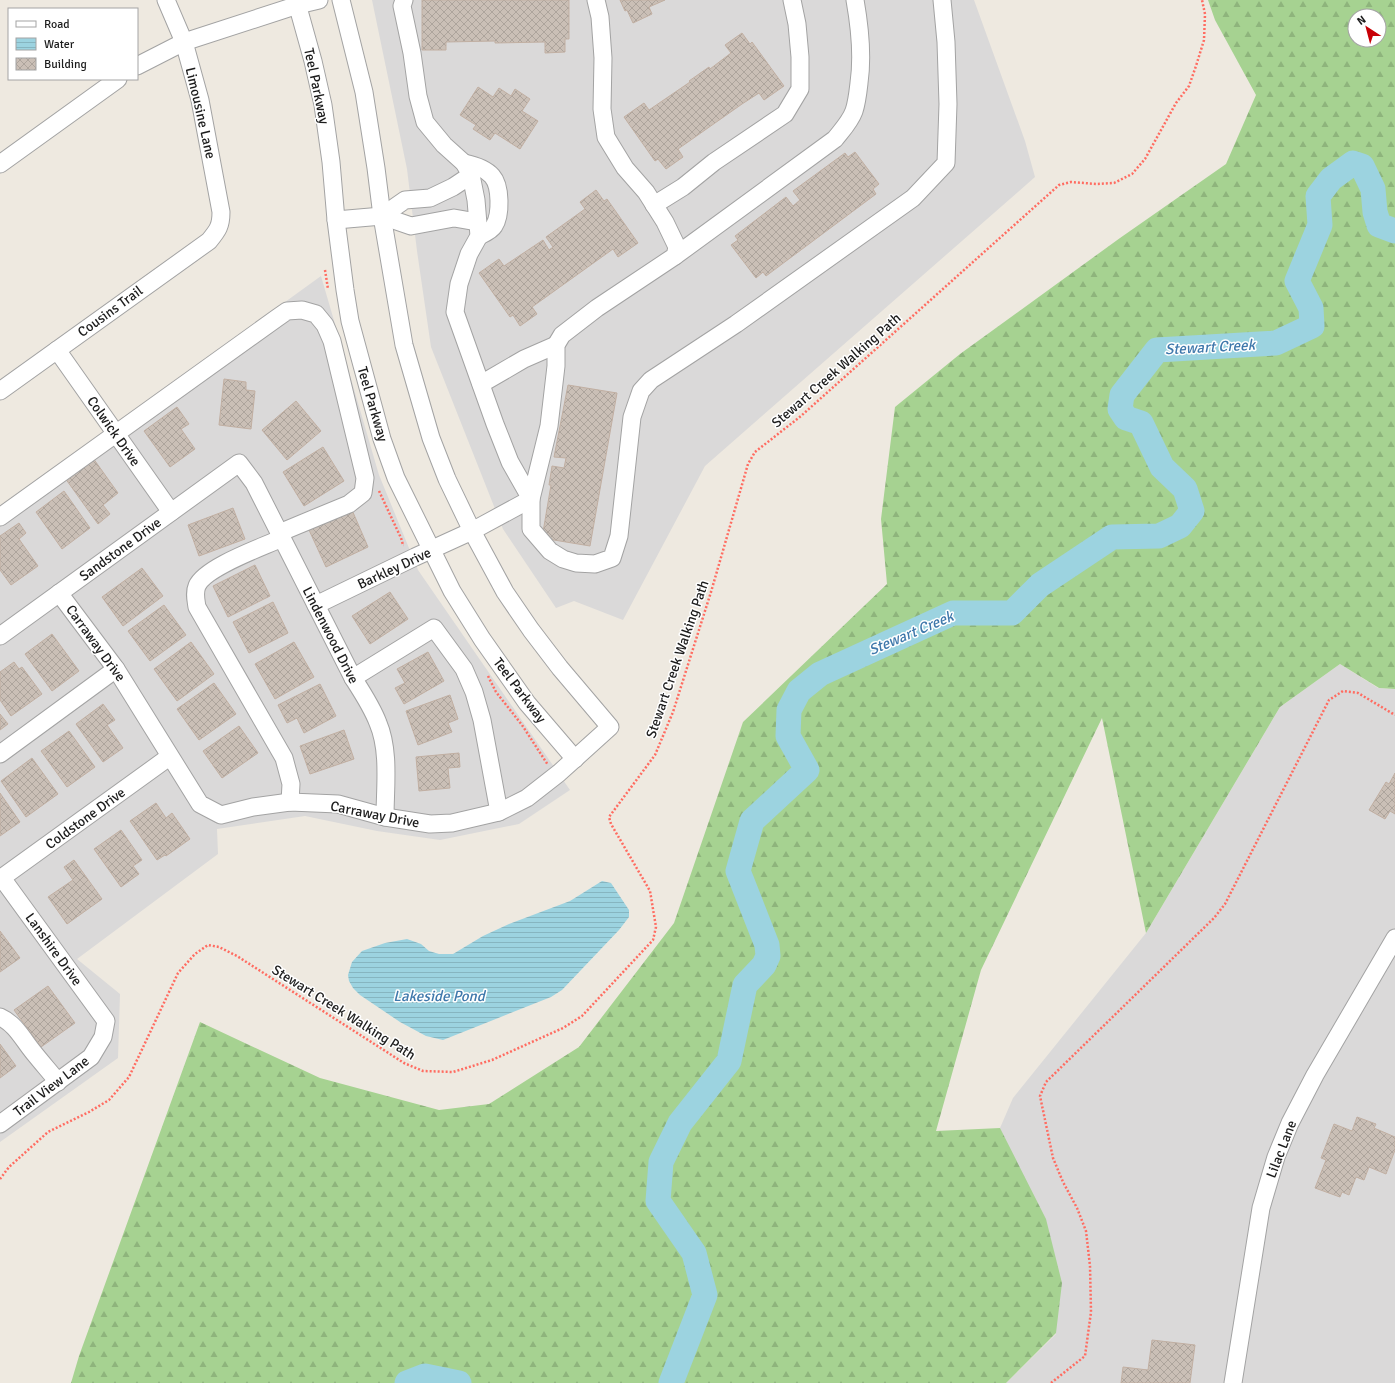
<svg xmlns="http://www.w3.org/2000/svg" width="1395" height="1383" font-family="Signika,sans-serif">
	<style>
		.residential { fill: #dad9d9 }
		.forest { fill: url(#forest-firs); fill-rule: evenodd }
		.water { fill: url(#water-rules) }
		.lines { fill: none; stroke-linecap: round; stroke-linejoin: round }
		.river { stroke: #9cd3e0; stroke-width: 25 }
		.building { fill: url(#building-cross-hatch); stroke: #c1afa2 }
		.minor-casing { stroke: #a3a3a3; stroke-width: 19 }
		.path { stroke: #ff6c61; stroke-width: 2.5; stroke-dasharray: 2 2; stroke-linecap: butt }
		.minor { stroke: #fff; stroke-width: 17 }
		.labels { text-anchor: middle; stroke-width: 3; stroke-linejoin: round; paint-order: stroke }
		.street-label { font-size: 14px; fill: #1c1c1c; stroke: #fff }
		.water-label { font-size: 15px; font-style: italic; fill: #3f78ab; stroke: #fff }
	</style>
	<defs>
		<pattern id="forest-firs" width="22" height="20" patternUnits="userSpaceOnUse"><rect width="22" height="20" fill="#a6d291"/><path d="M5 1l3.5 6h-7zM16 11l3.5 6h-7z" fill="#8eb47c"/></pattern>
		<pattern id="water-rules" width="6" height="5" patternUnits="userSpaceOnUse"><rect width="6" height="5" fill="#9cd3e0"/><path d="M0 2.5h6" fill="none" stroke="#86b5c0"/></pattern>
		<pattern id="building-cross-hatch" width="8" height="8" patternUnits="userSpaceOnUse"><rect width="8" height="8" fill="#cabfb6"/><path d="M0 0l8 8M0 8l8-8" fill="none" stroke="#ada49c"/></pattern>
	</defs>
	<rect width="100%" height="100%" fill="#eee9e0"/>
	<!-- residential -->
	<g class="residential">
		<path d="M372 0H974L1025 141 1035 177 705 466 623 620 574 601 556 608 503 529 431 347 417 251 407 169Z"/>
		<path d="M321 276 379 475 418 570 570 790 519 824 440 840 377 831 305 816 217 829 218 854 77 959 120 994 118 1058 0 1142V508Z"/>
		<path d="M1340 664 1378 688 1395 689V1383H1006L1056 1334 1000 1128 1013 1098 1146 933 1280 707Z"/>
	</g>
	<!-- forest -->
	<path class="forest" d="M1208 0H1395V689L1379 688 1340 664 1280 707 1146 933 1102 718 981 970 936 1131 1000 1128 1046 1219 1062 1283 1056 1333 1006 1383H71L79 1356 200 1022 320 1078 439 1110 489 1104 579 1047 674 923 743 722 887 584 881 519 895 407 960 354 1120 238 1226 164 1256 95 1215 20ZM1355 16H1379V40H1355Z"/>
	<!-- water -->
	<path class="water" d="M602 881 611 883 629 910V917L619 930 562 990 551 997 443 1040 426 1036 400 1022 360 995 353 988 349 981 348 975 352 962 362 951 385 943 407 939 421 944 429 951 439 954H453L483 936 509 924 570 901Z"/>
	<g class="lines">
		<!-- river -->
		<g class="river">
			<path d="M407 1383 425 1376 459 1383"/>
			<path d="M671 1383 705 1295 694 1253 658 1201 661 1162 680 1123 729 1061 745 985 764 965 768 956 767 945 738 871 752 821 807 770 788 736 789 710 799 691 820 674 953 613H1012L1040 585 1112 537 1159 536 1180 526 1192 511 1185 489 1162 467 1141 423 1126 418 1120 409 1122 395 1157 350 1276 343 1312 326 1311 308 1297 281 1320 225 1318 196 1331 179 1353 163 1362 166 1373 189 1375 212 1379 225 1395 231"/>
		</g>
	</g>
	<!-- building -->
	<g class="building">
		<path d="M422 0H569V39H565V52L545 53V42L495 43V41L446 42V50H422Z"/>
		<path d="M620 0H665L649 7 652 14 633 23 627 10 625 11Z"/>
		<path d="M742 33 750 44 752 42 784 86 764 100 759 93 742 104 678 149 683 157 666 169 658 159 655 161 624 117 644 103 649 110 690 82 689 81 709 67 710 69 731 53 725 45Z"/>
		<path d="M478 87 493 97 499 88 511 96 515 89 530 99 522 111 538 121 520 149 495 133 490 140 473 129 476 125 460 115Z"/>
		<path d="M855 152 879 184 873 189 876 194 766 276 763 272 756 278 731 245 738 240 735 236 786 197 793 206 800 200 793 191 845 153 848 157Z"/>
		<path d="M596 190 604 201 607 199 638 243 618 257 613 249 532 307 537 314 520 326 513 315 510 317 479 273 499 259 504 266 543 240 549 250 553 247 546 237 585 209 580 202Z"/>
		<path d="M224 379 246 382V390L255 391 251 429 219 425Z"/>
		<path d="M568 385 617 393 590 546 542 538 551 485H549L552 466 564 468 566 458 554 457Z"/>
		<path d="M296 401 321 431 287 460 262 430Z"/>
		<path d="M177 407 189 424 181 429 195 449 170 467 144 431Z"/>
		<path d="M323 447 344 481 304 506 283 472Z"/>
		<path d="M93 458 118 493 103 505 110 514 98 524 65 478Z"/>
		<path d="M64 491 90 528 62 549 36 512Z"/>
		<path d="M233 508 245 539 199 556 188 525Z"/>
		<path d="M352 510 368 547 326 567 309 530Z"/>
		<path d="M19 523 26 533 19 539 38 566 11 585 0 570V536Z"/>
		<path d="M255 565 270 596 228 617 213 586Z"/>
		<path d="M142 568 163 596 123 626 102 597Z"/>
		<path d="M390 592 408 619 370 644 352 616Z"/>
		<path d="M273 602 288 633 249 653 233 622Z"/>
		<path d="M164 605 186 635 150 661 128 631Z"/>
		<path d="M52 634 79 671 52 691 25 654Z"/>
		<path d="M191 642 214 674 177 701 154 669Z"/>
		<path d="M294 642 314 677 275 699 255 664Z"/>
		<path d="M428 652 444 681 404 704 395 688 405 683 397 669Z"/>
		<path d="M14 662 19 669 22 667 42 694 11 716 0 700V672Z"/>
		<path d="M214 683 236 714 199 740 177 709Z"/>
		<path d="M320 684 336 716 304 733 297 718 287 723 278 705Z"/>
		<path d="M450 695 458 719 448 723 452 732 418 745 406 711Z"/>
		<path d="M103 704 115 720 107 725 123 748 103 762 76 724Z"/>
		<path d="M0 714 8 724 0 730Z"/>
		<path d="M239 726 258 753 222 778 203 751Z"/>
		<path d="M344 730 354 759 310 774 300 746Z"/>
		<path d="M69 731 95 767 67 787 41 751Z"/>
		<path d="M459 753 460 767 448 768 450 788 419 791 416 757Z"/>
		<path d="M32 758 58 794 26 817 1 781Z"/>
		<path d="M1395 773V814L1390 811 1385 819 1369 810 1386 782 1389 784Z"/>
		<path d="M0 793 20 822 0 836Z"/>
		<path d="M156 803 166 818 172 813 190 839 166 856 165 855 157 860 130 821Z"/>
		<path d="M121 830 142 860 133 866 139 874 121 887 94 849Z"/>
		<path d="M74 860 102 899 67 924 48 897 73 880 64 867Z"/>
		<path d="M0 931 20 958 0 972Z"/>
		<path d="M48 986 75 1023 41 1047 14 1010Z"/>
		<path d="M0 1044 16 1066 0 1078Z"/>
		<path d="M1357 1117 1376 1124 1374 1128 1395 1137V1150L1386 1174 1369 1167 1364 1180 1356 1177 1349 1195 1342 1192 1340 1197 1315 1188 1326 1160 1321 1158 1334 1124 1352 1131Z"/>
		<path d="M1152 1340 1195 1345 1190 1383H1121L1123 1367 1148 1370Z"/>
	</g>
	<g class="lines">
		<!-- minor casing -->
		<g class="minor-casing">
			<g id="minor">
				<path d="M296 0 313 61 323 105 331 162 336 220 345 290 350 321 382 439 396 478 452 591 482 639 527 703 575 759"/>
				<path d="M596 0 600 17 603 58 602 109 606 137 625 168 646 192 665 222 677 247 675 256 597 308 562 335 556 345V366L549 426 531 499V529L550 551 563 559 576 563 595 564 612 558 619 536 632 417 641 391 651 380 736 324 913 198 946 163 948 104 946 42 942 0"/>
				<path d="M137 66 184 42 298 5 319 0"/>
				<path d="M464 163C474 165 485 168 492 176 501 186 501 215 494 226 491 231 483 234 479 236"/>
				<path d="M0 164 118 79"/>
				<path d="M654 205 683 187 714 162 785 114 800 89V57L797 24 792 0"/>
				<path d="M382 216 405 200 430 198 453 187 471 175"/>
				<path d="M336 220 382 216 411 226 454 218 477 222"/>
				<path d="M675 256 835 139C842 130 850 122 854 111 857 102 858 92 859 83 863 55 860 28 855 0"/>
				<path d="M57 350 171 512"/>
				<path d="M481 384 524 359 556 345"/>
				<path d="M0 391 209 241C218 230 221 226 221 212L200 100 184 42 166 0"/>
				<path d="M0 517 277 318 287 311 302 310 316 314 325 325 332 341 365 478 363 493 349 504 279 533"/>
				<path d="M282 538C263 547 205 567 197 586 194 593 196 600 197 607L284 758 291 784 290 802"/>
				<path d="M59 593 116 669 200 804 221 815 253 807 290 802 338 804 385 817 430 824 452 823 499 812 527 798 559 773 610 727 560 668 531 630 505 592 472 531 447 479 431 438 404 345 382 216 376 168 364 92 341 0"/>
				<path d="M316 605 415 557 472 531 531 499 510 462 495 424 455 312 459 284 469 254 479 236 476 200 471 175 464 163 444 145 425 122 418 96 412 53 402 6 404 0"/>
				<path d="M0 636 239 463 254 483 353 678C362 692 372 707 378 723 390 751 385 788 385 817"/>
				<path d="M353 678 434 628 464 669 474 692 482 720 499 812"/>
				<path d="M0 754 116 669"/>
				<path d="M0 879 169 757"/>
				<path d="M0 1017C16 1024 23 1040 34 1053 42 1063 50 1072 58 1082"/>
				<path d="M0 1124 91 1057 103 1037 106 1021 2 878"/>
				<path d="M1233 1383 1261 1208 1276 1157 1290 1123 1315 1075 1395 938"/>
			</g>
		</g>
		<!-- path -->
		<g class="path">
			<path d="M325 270 328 289"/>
			<path d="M379 491 401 538 403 545H404"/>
			<path d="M488 676 496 692 522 725 548 765"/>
			<path d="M0 1179 9 1167 48 1132 89 1112 109 1100 129 1077 178 973 195 954 208 945 219 947 237 956 404 1063 423 1071 453 1072 492 1060 563 1028 582 1016 653 940 656 927 650 891 611 824 609 817 655 755 673 712 711 592 748 464 755 452 801 416 1059 185 1071 182 1096 184 1114 183 1132 174 1145 159 1176 103 1189 86 1196 66 1204 40 1205 14 1202 0"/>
			<path d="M1051 1383 1085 1356 1091 1312 1090 1266 1086 1231 1077 1208 1063 1182 1053 1158 1040 1096 1046 1082 1214 918 1225 904 1329 700 1343 691 1358 693 1395 715"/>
		</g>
		<!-- minor -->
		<use href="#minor" class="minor"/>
	</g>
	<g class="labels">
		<!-- street labels -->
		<g class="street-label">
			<text transform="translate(317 86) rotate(78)" y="5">Teel Parkway</text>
			<text transform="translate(201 113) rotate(77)" y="5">Limousine Lane</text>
			<text transform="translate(110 311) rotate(-36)" y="5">Cousins Trail</text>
			<text transform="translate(836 370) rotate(-41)" y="5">Stewart Creek Walking Path</text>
			<text transform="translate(373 404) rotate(74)" y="5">Teel Parkway</text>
			<text transform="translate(114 431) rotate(55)" y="5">Colwick Drive</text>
			<text transform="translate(120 549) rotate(-36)" y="5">Sandstone Drive</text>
			<text transform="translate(394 568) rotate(-25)" y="5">Barkley Drive</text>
			<text transform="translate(331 635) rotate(63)" y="5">Lindenwood Drive</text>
			<text transform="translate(96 643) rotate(54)" y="5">Carraway Drive</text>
			<text transform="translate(677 659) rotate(-71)" y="5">Stewart Creek Walking Path</text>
			<text transform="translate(520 690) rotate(53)" y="5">Teel Parkway</text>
			<text transform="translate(375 814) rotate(11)" y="5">Carraway Drive</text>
			<text transform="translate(85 818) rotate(-36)" y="5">Coldstone Drive</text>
			<text transform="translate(54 949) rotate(54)" y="5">Lanshire Drive</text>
			<text transform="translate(344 1012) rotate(32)" y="5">Stewart Creek Walking Path</text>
			<text transform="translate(51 1086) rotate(-37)" y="5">Trail View Lane</text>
			<text transform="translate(1281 1149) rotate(-69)" y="5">Lilac Lane</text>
		</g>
		<!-- water labels -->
		<g class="water-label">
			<text transform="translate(1210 347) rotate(-3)" y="5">Stewart Creek</text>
			<text transform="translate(911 633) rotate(-23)" y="5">Stewart Creek</text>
			<text x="439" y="1001">Lakeside Pond</text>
		</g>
	</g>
	<!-- legend -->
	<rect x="8" y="8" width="130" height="72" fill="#ffffff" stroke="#a4a4a4"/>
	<rect x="16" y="21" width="20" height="6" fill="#ffffff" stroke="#a4a4a4"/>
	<text x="44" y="28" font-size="12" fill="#1c1c1c">Road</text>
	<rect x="16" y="38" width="20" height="12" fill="url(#water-rules)" stroke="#a4a4a4"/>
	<text x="44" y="48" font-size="12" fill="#1c1c1c">Water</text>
	<rect x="16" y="58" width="20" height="12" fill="url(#building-cross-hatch)" stroke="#a4a4a4"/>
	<text x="44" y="68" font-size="12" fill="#1c1c1c">Building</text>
	<!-- north arrow -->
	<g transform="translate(1367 28) rotate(324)"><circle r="19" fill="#ffffff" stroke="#a4a4a4"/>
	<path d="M0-3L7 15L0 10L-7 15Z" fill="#c80006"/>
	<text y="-6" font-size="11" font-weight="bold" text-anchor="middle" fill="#1c1c1c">N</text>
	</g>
</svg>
